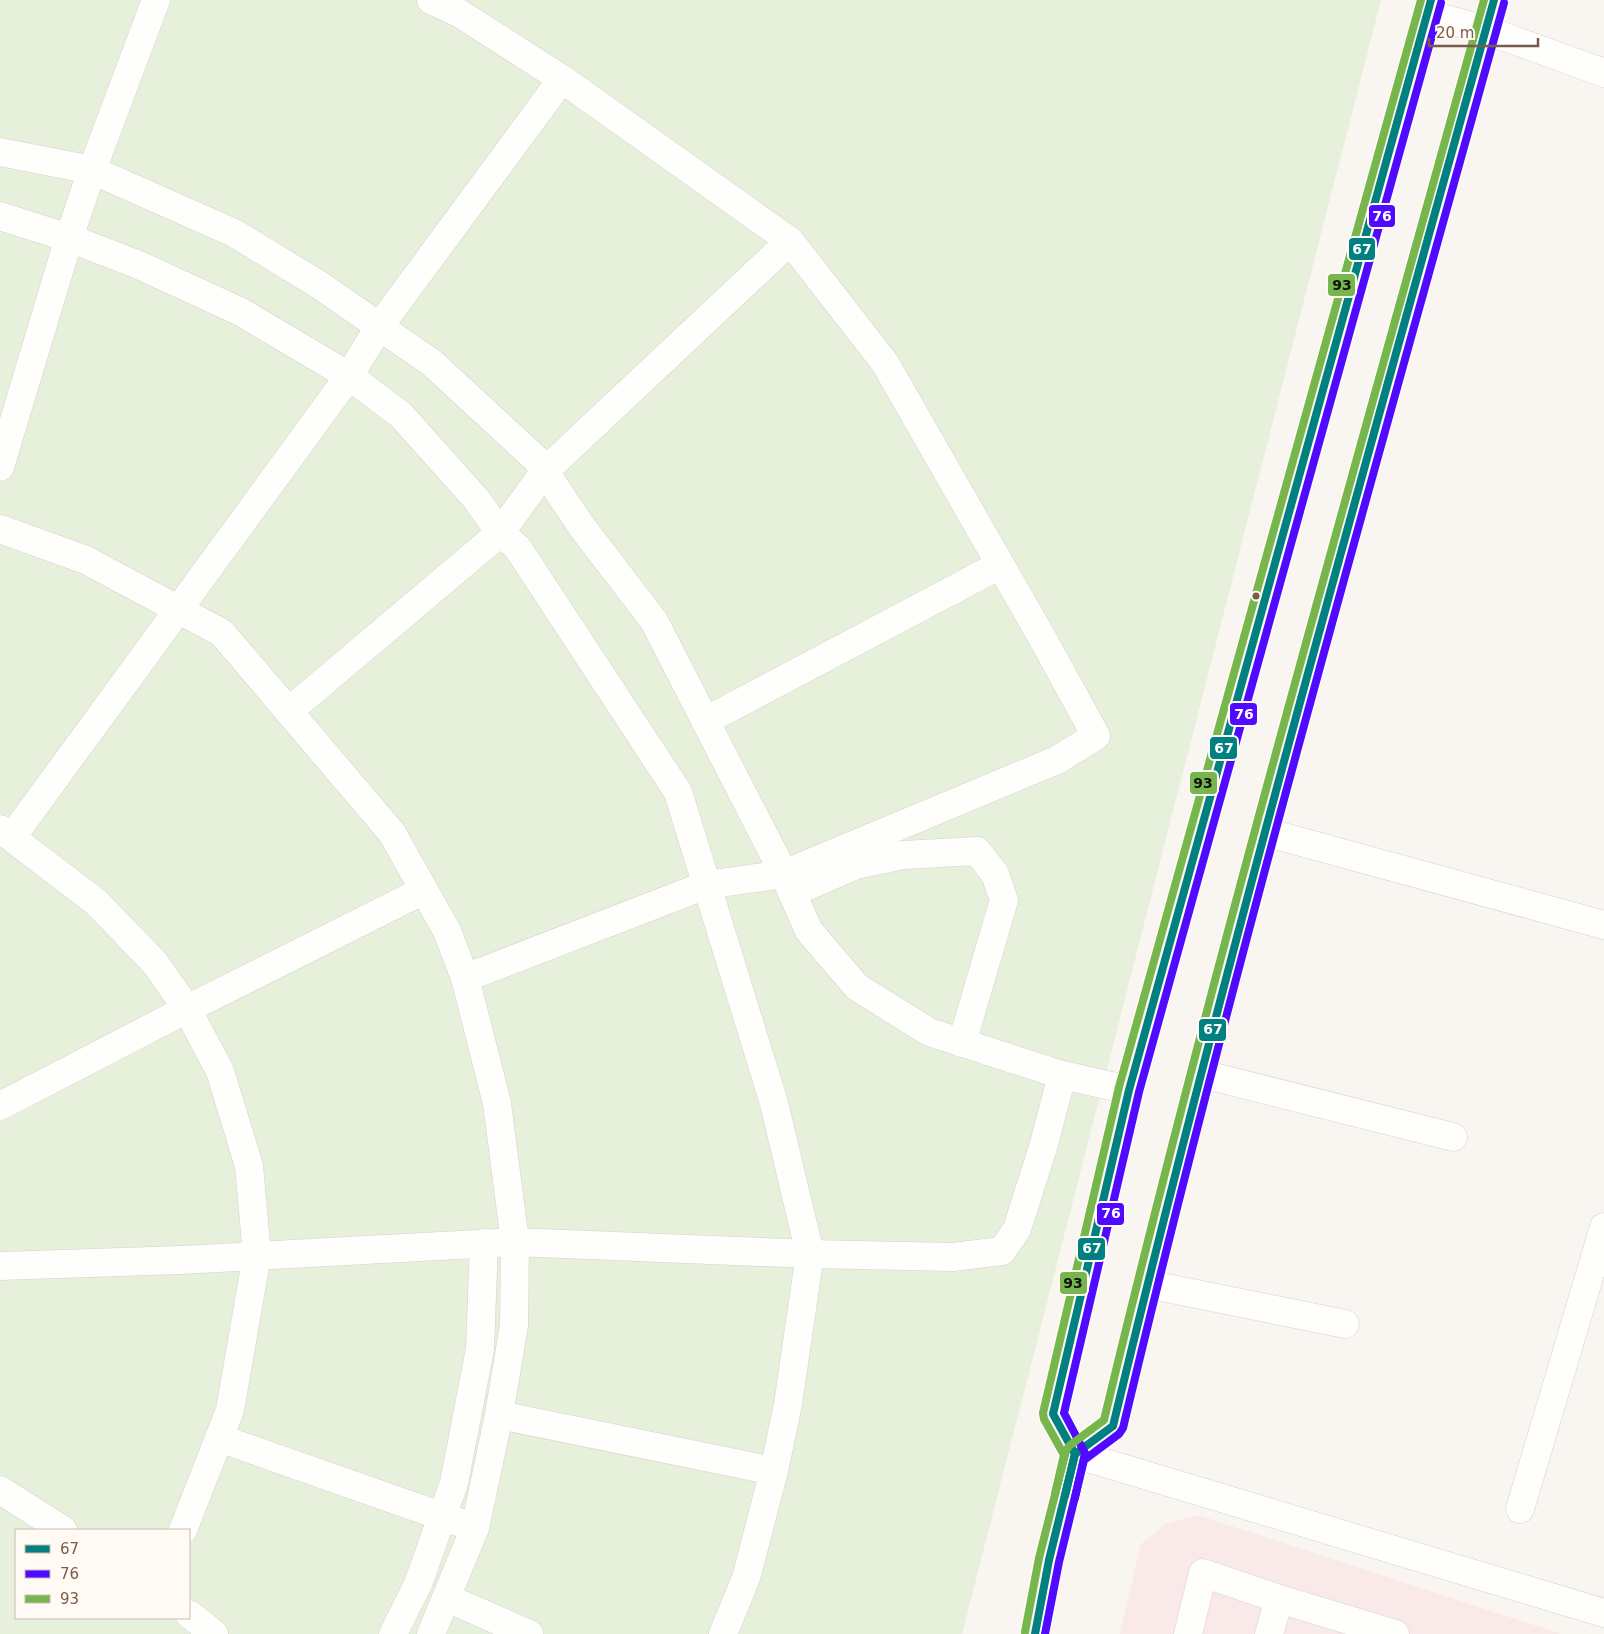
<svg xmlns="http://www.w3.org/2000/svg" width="1604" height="1634" font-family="'DejaVu Sans',sans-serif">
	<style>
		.medical { fill: #fae9e9 }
		.green { fill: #e7f0db; fill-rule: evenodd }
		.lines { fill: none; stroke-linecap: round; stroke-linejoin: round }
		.minor-casing { stroke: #d7d1cb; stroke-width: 29 }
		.minor { stroke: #fefefd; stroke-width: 28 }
		.bus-1-casing { stroke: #fffaf3; stroke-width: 11 }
		.bus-2-casing { stroke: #fffaf3; stroke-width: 11 }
		.bus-3-casing { stroke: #fffaf3; stroke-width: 11 }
		.bus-1 { stroke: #008080; stroke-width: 8 }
		.bus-2 { stroke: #4f0aff; stroke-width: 8 }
		.bus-3 { stroke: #76b64d; stroke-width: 8 }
		.bus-dot { fill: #7a5c4d; stroke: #fffaf3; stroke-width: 2 }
		.line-badge { stroke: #fffaf3; stroke-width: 2 }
		.badge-label { font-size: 14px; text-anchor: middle; font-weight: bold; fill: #fff }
		.pale-badge-label { font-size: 14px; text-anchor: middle; font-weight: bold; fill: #111 }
	</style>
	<rect width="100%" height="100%" fill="#f9f5f0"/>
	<!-- medical -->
	<path class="medical" d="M1198 1515 1561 1634H1120L1141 1544 1165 1524Z"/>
	<!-- green -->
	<path class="green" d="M0 0H1381L962 1634H0ZM16 1530H189V1618H16Z"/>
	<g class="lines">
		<!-- minor casing -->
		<g class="minor-casing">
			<g id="minor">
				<path d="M431 0 459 13 562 79 790 241 885 363 1044 641 1096 736 1057 760 784 874 706 885 465 978"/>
				<path d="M1427 14 1486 30 1604 73"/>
				<path d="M0 152 92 170 234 233 318 284 432 363 537 460 582 527 654 621 784 874 809 931 857 987 929 1032 1062 1075 1129 1090"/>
				<path d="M0 216 69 238 139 265 241 312 349 376 401 415 477 500 500 533 517 547 678 792 774 1103 810 1254 788 1404 774 1471 746 1578 723 1634"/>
				<path d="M0 467 69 238 92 170 156 0"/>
				<path d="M0 529 86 560 222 633 392 833 447 931 465 978 497 1103 515 1242 514 1325 499 1415 475 1528 431 1634"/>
				<path d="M289 711 500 533 545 471 790 241"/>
				<path d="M705 721 1000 565"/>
				<path d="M0 829 96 902 155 963 187 1009 220 1071 249 1166 257 1255 230 1410 183 1530"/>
				<path d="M1265 832 1604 925"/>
				<path d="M12 837 349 376 379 327 562 79"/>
				<path d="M792 893 856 865 903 855 977 851 995 874 1004 900 962 1043"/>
				<path d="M1202 1074 1453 1137"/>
				<path d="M0 1106 187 1009 424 890"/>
				<path d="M0 1266 181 1260 515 1242 810 1254 953 1257 1002 1251 1017 1229 1044 1144 1062 1075"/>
				<path d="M1147 1284 1345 1324"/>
				<path d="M499 1415 774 1471"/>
				<path d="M219 1438 458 1522"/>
				<path d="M1075 1454 1053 1414 1129 1090 1431 0"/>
				<path d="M1075 1454 1604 1613"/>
				<path d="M0 1490 63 1530"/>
				<path d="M1520 1509 1604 1227"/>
				<path d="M447 1598 529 1634"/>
				<path d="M189 1614 214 1634"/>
				<path d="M393 1634 418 1584 454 1483 480 1349 484 1243"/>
				<path d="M1035 1634 1049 1560 1075 1454 1113 1426 1147 1284 1265 832 1494 0"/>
				<path d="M1188 1634 1203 1573 1279 1599 1395 1634"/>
				<path d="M1269 1634 1279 1599"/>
			</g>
		</g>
		<!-- minor -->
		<use href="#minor" class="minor"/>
		<!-- bus-1 casing -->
		<g class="bus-1-casing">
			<g id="bus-1">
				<path d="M1065 1496 1075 1454 1053 1414 1129 1090 1431 0"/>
				<path d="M1035 1634 1049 1560 1075 1454 1113 1426C1228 948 1363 474 1494 0"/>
			</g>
		</g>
		<!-- bus-2 casing -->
		<g class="bus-2-casing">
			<g id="bus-2">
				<path d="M1075 1498 1085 1453 1064 1413 1139 1092 1441 3"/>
				<path d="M1045 1634 1059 1562 1084 1460 1119 1434 1123 1428C1237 950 1373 477 1504 3"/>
			</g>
		</g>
		<!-- bus-3 casing -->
		<g class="bus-3-casing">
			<g id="bus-3">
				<path d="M1055 1494 1064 1455 1044 1419 1043 1413 1119 1087 1421 0"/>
				<path d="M1025 1632 1039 1558 1066 1451 1069 1446 1104 1420C1218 944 1354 472 1484 0"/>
			</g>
		</g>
		<!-- bus-1 -->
		<use href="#bus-1" class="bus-1"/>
		<!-- bus-2 -->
		<use href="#bus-2" class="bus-2"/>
		<!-- bus-3 -->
		<use href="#bus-3" class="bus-3"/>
	</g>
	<!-- markers -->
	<circle class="bus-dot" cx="1256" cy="596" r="4.5"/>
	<g class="line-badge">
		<rect x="1368" y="204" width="28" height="24" rx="5" fill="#4f0aff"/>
		<rect x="1348" y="237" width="28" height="24" rx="5" fill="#008080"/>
		<rect x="1327" y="273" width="29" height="24" rx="5" fill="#76b64d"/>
		<rect x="1229" y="702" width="29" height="24" rx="5" fill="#4f0aff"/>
		<rect x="1209" y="736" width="29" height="24" rx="5" fill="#008080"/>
		<rect x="1189" y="771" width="29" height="24" rx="5" fill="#76b64d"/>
		<rect x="1198" y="1018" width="29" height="24" rx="5" fill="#008080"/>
		<rect x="1096" y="1202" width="29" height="24" rx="5" fill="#4f0aff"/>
		<rect x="1077" y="1237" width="29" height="24" rx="5" fill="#008080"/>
		<rect x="1059" y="1271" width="29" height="24" rx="5" fill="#76b64d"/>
	</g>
	<g class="badge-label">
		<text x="1382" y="221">76</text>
		<text x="1362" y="254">67</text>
		<text x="1244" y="719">76</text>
		<text x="1224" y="753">67</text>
		<text x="1213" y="1034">67</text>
		<text x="1111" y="1218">76</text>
		<text x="1092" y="1253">67</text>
	</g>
	<g class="pale-badge-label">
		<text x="1342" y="290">93</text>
		<text x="1203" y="788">93</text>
		<text x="1073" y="1288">93</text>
	</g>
	<!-- legend -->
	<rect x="15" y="1529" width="175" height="90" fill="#fffaf3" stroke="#cabbb1"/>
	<rect x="25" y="1545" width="25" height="8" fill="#008080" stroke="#cabbb1"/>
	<text x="60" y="1554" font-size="15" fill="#7a5c4d">67</text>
	<rect x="25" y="1570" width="25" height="8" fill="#4f0aff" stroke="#cabbb1"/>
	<text x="60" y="1579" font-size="15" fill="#7a5c4d">76</text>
	<rect x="25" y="1595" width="25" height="8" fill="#76b64d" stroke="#cabbb1"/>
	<text x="60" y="1604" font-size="15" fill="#7a5c4d">93</text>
	<!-- scale -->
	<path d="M1429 38v8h109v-8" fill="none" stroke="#7a5c4d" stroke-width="2.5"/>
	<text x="1436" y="38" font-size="15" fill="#7a5c4d" stroke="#fffaf3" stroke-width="4" paint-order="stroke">20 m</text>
</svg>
